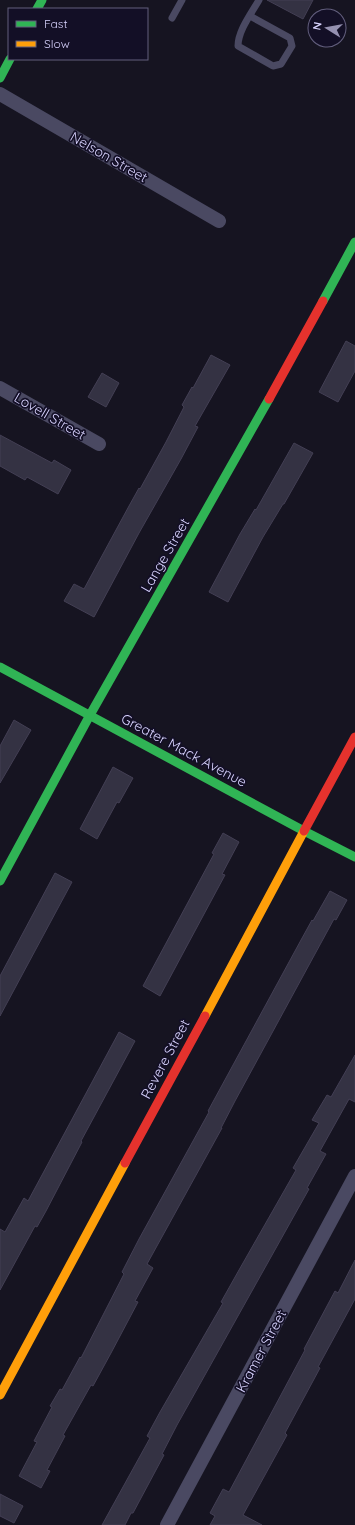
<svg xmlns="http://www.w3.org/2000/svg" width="355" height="1525" font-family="Quicksand,sans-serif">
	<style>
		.building { fill: #343243; stroke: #433f54 }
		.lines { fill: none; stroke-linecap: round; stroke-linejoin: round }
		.lane { stroke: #4a4962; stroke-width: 7 }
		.street { stroke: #4a4962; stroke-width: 14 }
		.fast { stroke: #30b455; stroke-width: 9 }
		.slow { stroke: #ff9f0a; stroke-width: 9 }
		.jam { stroke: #e5322d; stroke-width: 9 }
		.labels { text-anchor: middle; stroke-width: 3.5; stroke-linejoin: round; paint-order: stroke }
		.street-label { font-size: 14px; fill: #d9d4ff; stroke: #130f26 }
	</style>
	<rect width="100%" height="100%" fill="#161421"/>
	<!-- building -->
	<g class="building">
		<path d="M267 0H313L303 19Z"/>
		<path d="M346 341 355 346V371L338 402 319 392Z"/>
		<path d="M211 355 230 365 195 426 198 427 181 459 139 533 94 617 64 601 74 584 84 589 129 506 139 488 140 489 166 442 184 407 182 405 192 387 193 388Z"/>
		<path d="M102 373 119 383 106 407 88 397Z"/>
		<path d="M0 435 52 463 54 460 71 470 58 494 27 477 25 480 0 466Z"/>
		<path d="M294 443 313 453 284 504H283L263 537 228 602 209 592 240 534 255 509 256 510Z"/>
		<path d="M14 720 31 730 0 783V746Z"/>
		<path d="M113 767 133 778 119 803 117 802 97 839 80 829Z"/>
		<path d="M223 833 239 842 222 874 225 875 160 996 143 986 214 854 212 853Z"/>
		<path d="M55 873 72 882 0 1016V976Z"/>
		<path d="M330 891 347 900 336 920 334 919 235 1101 221 1128H222L147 1264 153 1268 135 1301 138 1302 111 1353 93 1386 91 1385 63 1435 65 1436 47 1470 50 1471 41 1488 19 1476 37 1442 34 1441 52 1407 50 1406 60 1389 62 1390 80 1357 81 1358 124 1274 122 1272 139 1239 209 1112 208 1111 301 940 312 920 313 921Z"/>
		<path d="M119 1032 135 1041 81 1141 82 1142 46 1211 37 1227 35 1226 0 1290V1229L5 1232 24 1198 28 1201Z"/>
		<path d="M355 1055V1102L349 1099 320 1151 326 1154 307 1188 309 1189 177 1425 162 1454 164 1455 133 1513H131L125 1525H102L150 1438 147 1436 160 1412 223 1303 221 1302 239 1270 296 1170 293 1168 319 1123 312 1120 327 1095 331 1097Z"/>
		<path d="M355 1260V1299L318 1367 320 1368 285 1433 287 1435 243 1515 262 1525H210L215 1516 210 1513 223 1489 229 1492 305 1350 304 1349 335 1291 338 1293Z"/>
		<path d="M0 1494 23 1506 14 1523 0 1516Z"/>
	</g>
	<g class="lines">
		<!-- lane -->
		<g class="lane">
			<path d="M250 16 290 38 292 46 281 64 273 66 238 46C238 31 251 14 259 0"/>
			<path d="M172 18 182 0"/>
		</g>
		<!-- street -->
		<g class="street">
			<path d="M0 94 219 221"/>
			<path d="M0 388 99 444"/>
			<path d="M167 1525 355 1176"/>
		</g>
		<!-- fast -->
		<g class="fast">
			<path d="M37 9 42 0"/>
			<path d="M0 78 10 59"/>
			<path d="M323 301 355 242"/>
			<path d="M0 667 304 831 355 857"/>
			<path d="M0 881 90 715 269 399"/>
		</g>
		<!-- slow -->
		<g class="slow">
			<path d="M205 1016 304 831"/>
			<path d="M0 1395 125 1163"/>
		</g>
		<!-- jam -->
		<g class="jam">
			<path d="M269 399 323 301"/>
			<path d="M304 831 355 737"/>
			<path d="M125 1163 205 1016"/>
		</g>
	</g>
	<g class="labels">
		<!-- street labels -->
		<g class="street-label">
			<text transform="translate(109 157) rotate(30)" y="5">Nelson Street</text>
			<text transform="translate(50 416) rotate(30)" y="5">Lovell Street</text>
			<text transform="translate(165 555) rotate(-60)" y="5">Lange Street</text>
			<text transform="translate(184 750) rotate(28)" y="5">Greater Mack Avenue</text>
			<text transform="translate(165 1059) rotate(-62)" y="5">Revere Street</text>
			<text transform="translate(261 1351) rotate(-62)" y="5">Kramer Street</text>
		</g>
	</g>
	<!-- legend -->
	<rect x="8" y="8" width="140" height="52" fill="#130f26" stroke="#625e7d"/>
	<rect x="16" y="21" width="20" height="6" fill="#30b455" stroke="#625e7d"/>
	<text x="44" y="28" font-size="12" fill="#d9d4ff">Fast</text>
	<rect x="16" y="41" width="20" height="6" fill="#ff9f0a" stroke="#625e7d"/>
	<text x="44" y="48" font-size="12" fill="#d9d4ff">Slow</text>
	<!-- north arrow -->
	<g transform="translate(327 28) rotate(281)"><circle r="19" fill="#130f26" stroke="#625e7d"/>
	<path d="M0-3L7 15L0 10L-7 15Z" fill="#9591b1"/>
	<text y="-6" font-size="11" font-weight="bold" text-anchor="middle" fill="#d9d4ff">N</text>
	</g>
</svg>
